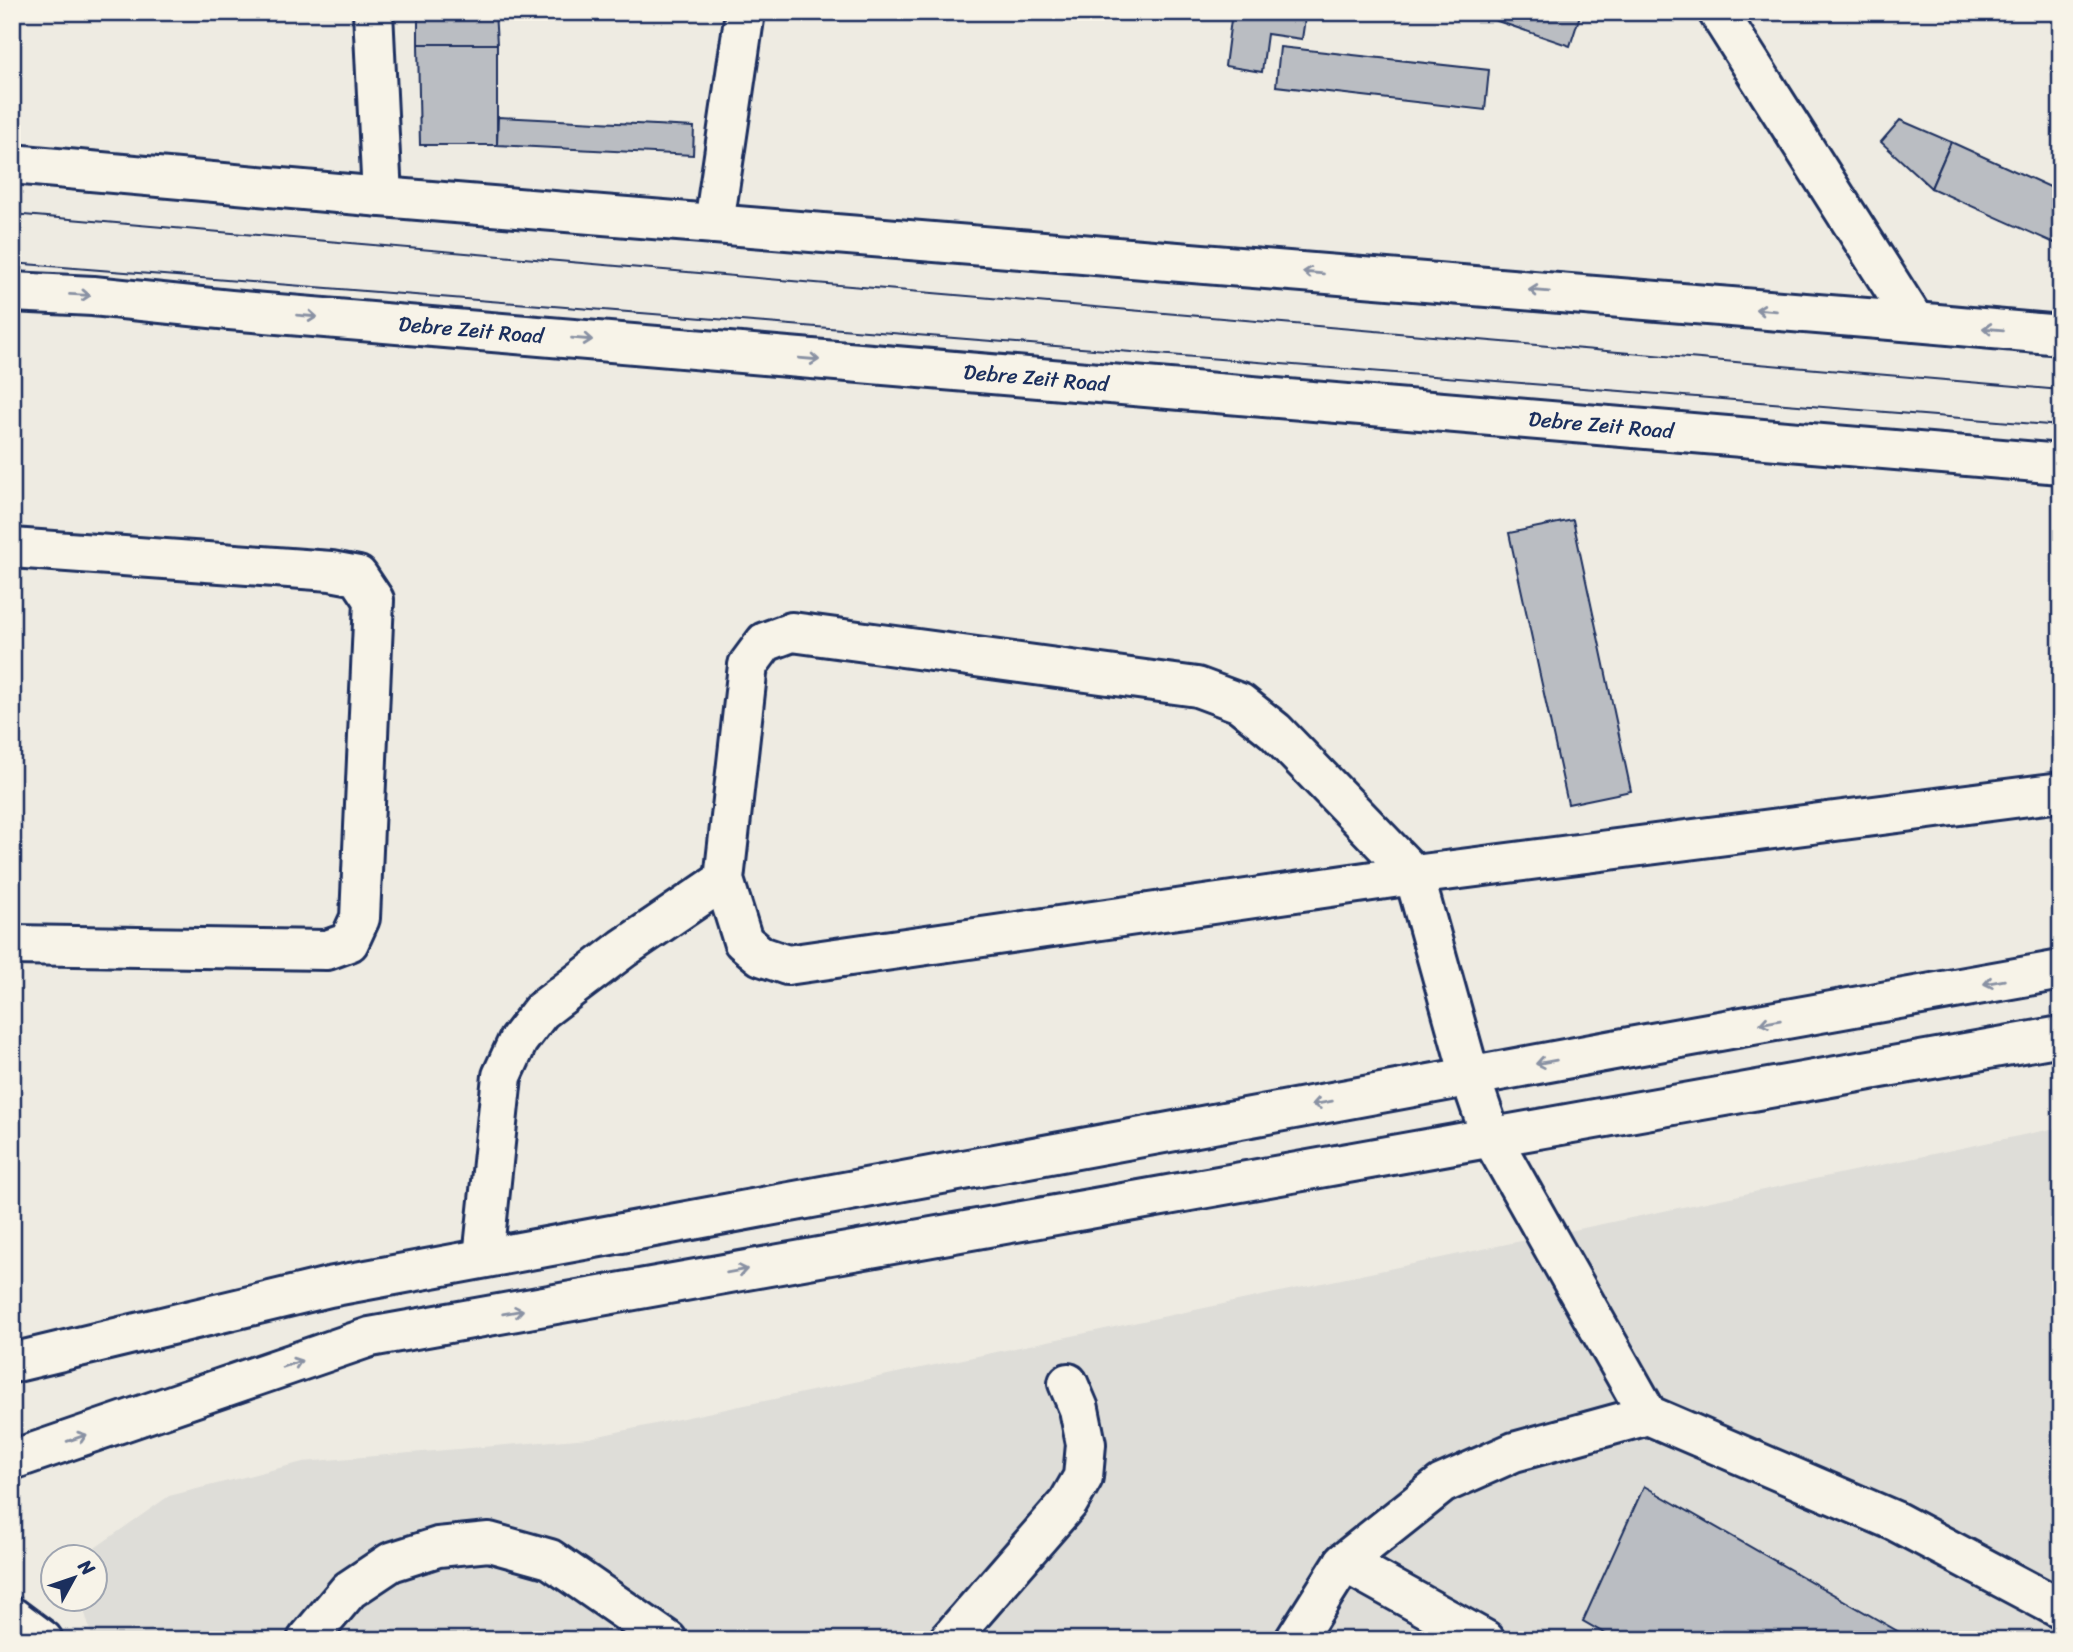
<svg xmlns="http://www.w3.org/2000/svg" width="2073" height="1652" font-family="Sriracha,sans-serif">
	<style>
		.built { fill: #deddd8 }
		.building { fill: #babdc2; stroke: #1b2f5e; stroke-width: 2 }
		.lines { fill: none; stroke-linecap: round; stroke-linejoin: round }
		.minor-casing { stroke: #1b2f5e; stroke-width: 44 }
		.major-casing { stroke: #1b2f5e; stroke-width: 44 }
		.minor { stroke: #f7f3e8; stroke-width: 38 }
		.major { stroke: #f7f3e8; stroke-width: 38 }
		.tram { stroke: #1b2f5e; stroke-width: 2 }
		.oneway { stroke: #8991a3 }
		.labels { text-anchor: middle; stroke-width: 7; stroke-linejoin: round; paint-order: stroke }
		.street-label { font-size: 21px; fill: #1b2f5e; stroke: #f7f3e8 }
	</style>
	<rect width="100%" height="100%" fill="#eeebe2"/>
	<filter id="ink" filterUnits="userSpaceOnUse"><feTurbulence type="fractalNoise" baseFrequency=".0143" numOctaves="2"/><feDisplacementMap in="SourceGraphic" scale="14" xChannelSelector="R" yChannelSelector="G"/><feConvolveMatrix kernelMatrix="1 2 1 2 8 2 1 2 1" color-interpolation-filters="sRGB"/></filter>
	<g filter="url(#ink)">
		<!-- built -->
		<path class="built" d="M2061 1127V1640H93L81 1600H94V1558L82 1557 169 1496 303 1462 589 1438Z"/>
		<!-- building -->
		<g class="building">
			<path d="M418 12H495L497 44H418Z"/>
			<path d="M1232 12H1306L1302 39 1267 34 1262 72 1225 66Z"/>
			<path d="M1471 12H1581L1570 46Z"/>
			<path d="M418 44H497V145H420Z"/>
			<path d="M1280 47 1489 70 1485 110 1276 86Z"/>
			<path d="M498 117 694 127 693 155 497 145Z"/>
			<path d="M1900 120 1951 142 1931 188 1881 142Z"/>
			<path d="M1951 142 2061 192V246L1931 188Z"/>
			<path d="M1573 520 1631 791 1568 804 1509 533Z"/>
			<path d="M1644 1486 1913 1640H1616L1583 1621Z"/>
		</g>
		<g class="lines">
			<!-- minor casing -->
			<g class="minor-casing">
				<g id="minor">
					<path d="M373 12 382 197"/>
					<path d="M1718 12 1915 322"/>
					<path d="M714 224 745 12"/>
					<path d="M12 548 331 571 358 576 374 600 360 918 349 942 327 950 12 945"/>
					<path d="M2061 792 1414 875 787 965 761 956 743 941 724 880 748 665 765 642 792 632 1197 687 1240 703 1275 731 1414 875 1470 1076 1491 1137 1648 1415 1895 1521 2061 1609"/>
					<path d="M483 1258 502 1076 518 1041 541 1011 624 948 724 880"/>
					<path d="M12 1363 329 1287 1630 1047 2061 970"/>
					<path d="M12 1460 370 1337 2061 1036"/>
					<path d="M1344 1562 1485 1640"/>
					<path d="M12 1617 43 1640"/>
					<path d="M307 1640 349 1590 391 1562 438 1547 489 1542 550 1559 667 1640"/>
					<path d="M949 1640 1068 1503 1083 1477 1086 1444 1079 1409 1068 1383"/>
					<path d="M1295 1640 1344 1562 1442 1484 1514 1452 1648 1415"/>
				</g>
			</g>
			<!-- major casing -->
			<g class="major-casing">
				<g id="major">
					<path d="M12 164 382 197 1915 322 2061 335"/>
					<path d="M12 292 93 296 230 310 2061 464"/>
				</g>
			</g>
			<!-- minor -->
			<use href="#minor" class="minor"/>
			<!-- major -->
			<use href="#major" class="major"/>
			<!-- tram -->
			<g class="tram">
				<path d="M12 214 2061 390"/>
				<path d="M12 263 2061 426"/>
			</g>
		</g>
		<!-- one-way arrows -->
		<defs><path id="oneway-shaft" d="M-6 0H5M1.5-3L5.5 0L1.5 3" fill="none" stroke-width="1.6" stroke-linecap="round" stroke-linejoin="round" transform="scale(1.75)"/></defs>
		<g class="oneway">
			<use href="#oneway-shaft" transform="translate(1313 273) rotate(-175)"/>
			<use href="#oneway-shaft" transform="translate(1539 291) rotate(-175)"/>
			<use href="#oneway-shaft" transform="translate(80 295) rotate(3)"/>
			<use href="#oneway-shaft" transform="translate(1766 310) rotate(-175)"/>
			<use href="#oneway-shaft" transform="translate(307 316) rotate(5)"/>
			<use href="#oneway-shaft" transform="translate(1993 329) rotate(-175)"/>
			<use href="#oneway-shaft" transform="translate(582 339) rotate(5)"/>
			<use href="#oneway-shaft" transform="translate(809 359) rotate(5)"/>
			<use href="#oneway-shaft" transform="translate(1994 982) rotate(170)"/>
			<use href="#oneway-shaft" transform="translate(1770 1022) rotate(170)"/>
			<use href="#oneway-shaft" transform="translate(1546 1062) rotate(170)"/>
			<use href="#oneway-shaft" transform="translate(1322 1103) rotate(170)"/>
			<use href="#oneway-shaft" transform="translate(737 1271) rotate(-10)"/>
			<use href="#oneway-shaft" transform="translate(513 1312) rotate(-10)"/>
			<use href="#oneway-shaft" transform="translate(292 1364) rotate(-19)"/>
			<use href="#oneway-shaft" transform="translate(77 1438) rotate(-19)"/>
		</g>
	</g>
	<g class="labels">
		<!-- street labels -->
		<g class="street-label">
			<text transform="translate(471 330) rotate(5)" y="7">Debre Zeit Road</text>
			<text transform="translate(1036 378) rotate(5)" y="7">Debre Zeit Road</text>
			<text transform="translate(1601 425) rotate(5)" y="7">Debre Zeit Road</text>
		</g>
	</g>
	<!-- margin -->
	<rect width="2073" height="1652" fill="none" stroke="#f7f3e8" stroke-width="42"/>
	<rect x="21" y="21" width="2031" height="1610" fill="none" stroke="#1b2f5e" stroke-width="2.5" filter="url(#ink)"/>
	<!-- north arrow -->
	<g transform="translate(74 1578) rotate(50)"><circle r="33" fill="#f7f3e8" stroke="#9fa5b1" stroke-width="2"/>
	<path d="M0-5L12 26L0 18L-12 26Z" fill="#1b2f5e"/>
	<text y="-10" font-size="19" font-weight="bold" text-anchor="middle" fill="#1b2f5e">N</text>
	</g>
</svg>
